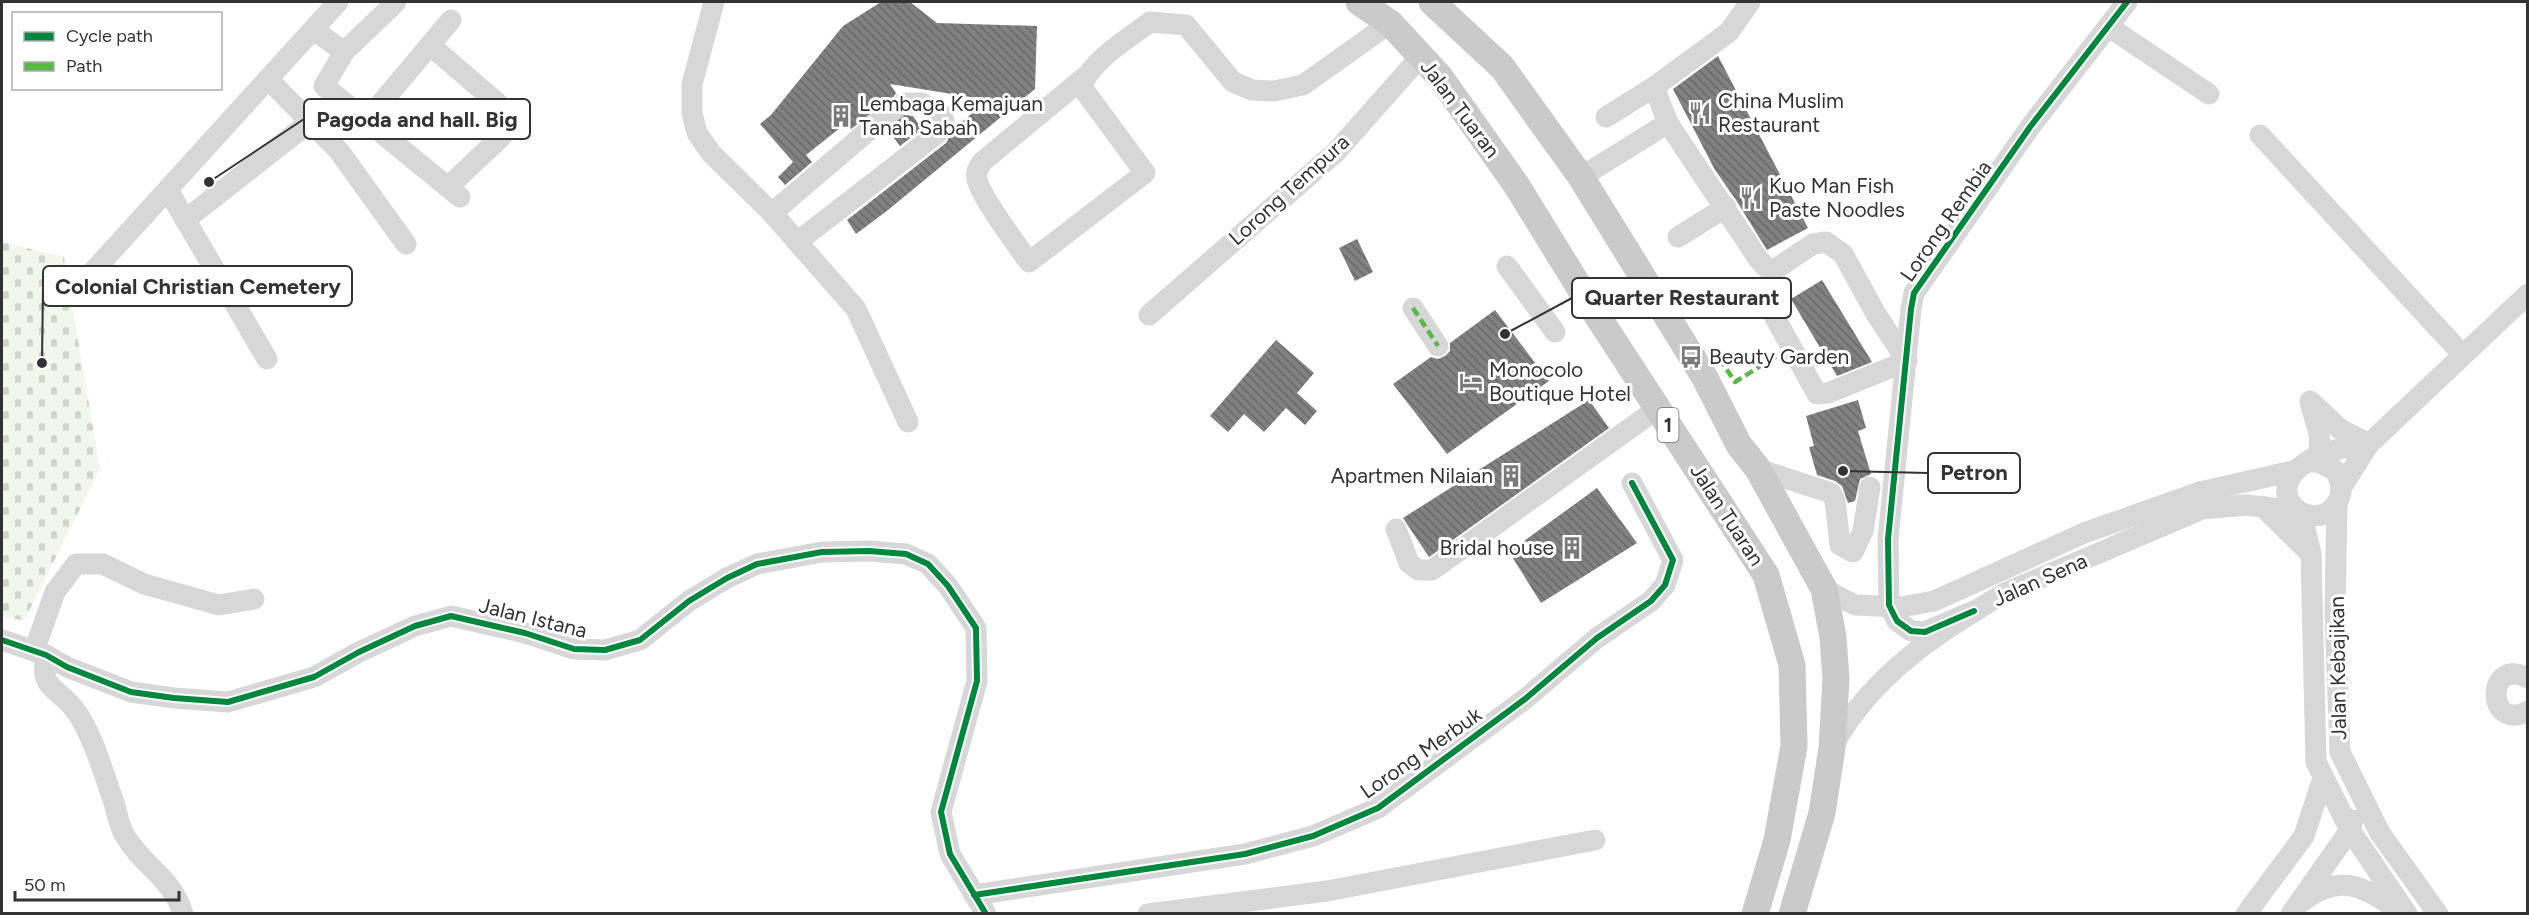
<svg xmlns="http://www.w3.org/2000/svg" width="2529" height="915" font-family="Figtree,sans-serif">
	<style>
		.cemetery { fill: url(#cemetery-stones) }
		.building { fill: url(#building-back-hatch) }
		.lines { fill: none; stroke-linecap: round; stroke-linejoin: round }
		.minor-tunnel { stroke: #d6d6d6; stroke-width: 21; stroke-dasharray: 21 10; stroke-linecap: butt }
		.minor { stroke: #d7d7d7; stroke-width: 21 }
		.major { stroke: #cacaca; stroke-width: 27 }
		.quiet { stroke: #58b947; stroke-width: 4.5; stroke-dasharray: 9 4.5; stroke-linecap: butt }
		.cycleway-casing { stroke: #fff; stroke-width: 10 }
		.cycleway { stroke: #00873e; stroke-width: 6 }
		.labels { text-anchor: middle; stroke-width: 6; stroke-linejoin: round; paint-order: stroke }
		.shield { fill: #fff; stroke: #707070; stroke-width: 1.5 }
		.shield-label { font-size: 20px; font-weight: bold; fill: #333 }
		.poi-label { font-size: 21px; fill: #333; stroke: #fff; text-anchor: start }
		.street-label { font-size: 21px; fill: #333; stroke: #fff }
		.leader { fill: none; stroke: #333; stroke-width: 2 }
		.callout-dot { fill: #333; stroke: #fff; stroke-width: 2 }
		.callout { fill: #fff; stroke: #333; stroke-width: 2 }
		.callout-label { font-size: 22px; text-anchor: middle; font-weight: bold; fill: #333 }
	</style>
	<defs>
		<pattern id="cemetery-stones" width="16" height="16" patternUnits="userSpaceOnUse" patternTransform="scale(1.5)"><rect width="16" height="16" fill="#f2f7ee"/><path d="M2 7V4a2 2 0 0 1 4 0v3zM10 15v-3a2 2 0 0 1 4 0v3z" fill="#d0d4cd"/></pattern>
		<pattern id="building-back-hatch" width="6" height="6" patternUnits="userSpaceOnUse" patternTransform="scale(1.5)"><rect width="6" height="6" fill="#818181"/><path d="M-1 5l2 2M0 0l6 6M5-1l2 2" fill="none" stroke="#6a6a6a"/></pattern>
	</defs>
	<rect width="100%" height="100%" fill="#fff"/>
	<!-- cemetery -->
	<path class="cemetery" d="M2 242 64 257 100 469 24 621 2 616Z"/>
	<!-- building -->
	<g class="building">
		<path d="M881 2H910L937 23 1037 26 1035 89 888 210 856 234 847 220 946 143 955 127 989 100 890 84 896 93 890 102 892 110 897 114 913 116 922 129 900 146 888 130 893 124 891 112 885 108H878L851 129 845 124 806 155 812 162 785 185 778 177 793 162 760 124 771 115 843 26Z"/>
		<path d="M1718 56 1808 228 1767 250 1736 200 1715 170 1673 89Z"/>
		<path d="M1357 239 1373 272 1355 281 1339 248Z"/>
		<path d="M1822 280 1872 362 1837 376 1791 299Z"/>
		<path d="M1495 310 1549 381 1447 454 1393 384 1431 357 1438 359 1445 356 1450 351V343Z"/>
		<path d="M1276 340 1314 373 1297 393 1317 411 1305 425 1286 408 1264 432 1244 414 1228 432 1210 416Z"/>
		<path d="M1589 400 1609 428 1429 557 1403 518Z"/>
		<path d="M1858 400 1866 428 1858 431 1871 474 1860 479 1855 501 1848 503 1842 486 1835 481 1817 475 1809 447 1814 446 1806 416Z"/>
		<path d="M1597 488 1637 543 1541 603 1509 552Z"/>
	</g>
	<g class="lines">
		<!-- minor-tunnel -->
		<path class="minor-tunnel" d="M881 120 903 103"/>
		<!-- minor -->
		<g class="minor">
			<path d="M714 2 692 84V113L697 133 711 153 772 213 856 309 908 422"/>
			<path d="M2109 27 2209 94"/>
			<path d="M314 30 344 52 324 86 460 197"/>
			<path d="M430 45 502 107 510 119 502 136 448 187"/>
			<path d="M344 52 396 2"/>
			<path d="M1086 76 982 162C979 167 975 172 977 179 980 196 1017 245 1029 262L1145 173 1081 86C1095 58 1126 40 1150 22L1186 25 1233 82 1252 90 1274 91 1303 85 1390 23"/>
			<path d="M269 80 339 151 406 244"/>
			<path d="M1654 87 1729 32 1750 2"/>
			<path d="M1606 117 1654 87 1668 123 1759 260 1771 272 1772 312 1817 394 1828 393 1907 361 1876 314 1843 254 1826 242 1813 244 1771 272"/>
			<path d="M367 120 451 20"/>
			<path d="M2260 135 2462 354"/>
			<path d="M1581 177 1668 123"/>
			<path d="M168 190 267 359"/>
			<path d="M772 213 881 120"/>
			<path d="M185 220 310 122"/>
			<path d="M1678 237 1726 207"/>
			<path d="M797 242 938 133 944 122 942 115 922 103H903"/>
			<path d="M1507 266 1555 332"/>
			<path d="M89 276 338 2"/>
			<path d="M1413 308 1438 346"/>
			<path d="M1149 315 1336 152 1421 56"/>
			<path d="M2310 401 2340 429 2369 444"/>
			<path d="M2310 402 2319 433 2320 454"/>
			<path d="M2309 462H2318L2335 470C2340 480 2344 490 2338 501 2317 541 2246 490 2319 455 2333 448 2354 447 2369 444"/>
			<path d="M1758 469 1831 493 1835 500 1840 545 1853 552 1863 531 1870 487"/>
			<path d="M2341 488 2369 444 2528 294"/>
			<path d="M2337 502 2335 614 2340 752 2380 833 2438 914"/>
			<path d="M2262 506 2310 553"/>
			<path d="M2301 513 2311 553 2316 762 2350 830 2407 914"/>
			<path d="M1396 529 1409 563 1418 570H1432L1657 409"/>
			<path d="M1824 589 1855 605 1901 607 1934 601 2084 533 2200 492 2293 471"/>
			<path d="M1974 611 1925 632 1911 631 1897 621 1889 605 1888 539 1911 309 1914 293 2030 127 2127 2"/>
			<path d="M2 640 46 655 67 667 131 692 174 698 228 702 314 677 359 652 415 626 451 616 525 633 574 649 605 650 640 640 689 601 727 578 757 564 822 552 869 551 906 554 928 564 948 586 976 628 977 681 941 812 950 854 986 914"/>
			<path d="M34 651 55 592 76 564H103L144 584 219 605 254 599"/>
			<path d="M46 655C39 690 58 687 75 710 92 732 105 777 114 803 117 813 119 825 124 834 141 865 173 878 183 914"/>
			<path d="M2528 678C2485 656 2486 733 2528 711"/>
			<path d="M1834 744C1872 675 1938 632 2005 593L2202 509 2246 505 2298 511"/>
			<path d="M974 895 1245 854 1313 836 1378 808 1525 699 1597 638 1651 601 1665 585 1673 560 1632 483"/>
			<path d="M2303 901C2339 873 2366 886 2398 911"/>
			<path d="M1148 914 1327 891 1595 840"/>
			<path d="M2246 914 2304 836 2323 778"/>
			<path d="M2291 914 2350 830 2353 820"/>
		</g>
		<!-- major -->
		<g class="major">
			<path d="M1359 2 1390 23 1440 77 1517 186 1589 303 1766 575 1792 665 1794 746 1777 840 1755 914"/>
			<path d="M1432 2 1502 67 1581 177 1705 378 1739 445 1758 469 1824 589 1833 637 1836 679 1832 748 1822 813 1792 914"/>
		</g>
		<!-- quiet -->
		<g class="quiet">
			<path d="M1413 308 1438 346"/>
			<path d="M1712 347 1735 382 1791 347"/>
		</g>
		<!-- cycleway casing -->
		<g class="cycleway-casing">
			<g id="cycleway">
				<path d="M1974 611 1925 632 1911 631 1897 621 1889 605 1888 539 1911 309 1914 293 2030 127 2127 2"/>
				<path d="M2 640 46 655 67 667 131 692 174 698 228 702 314 677 359 652 415 626 451 616 525 633 574 649 605 650 640 640 689 601 727 578 757 564 822 552 869 551 906 554 928 564 948 586 976 628 977 681 941 812 950 854 986 914"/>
				<path d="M974 895 1245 854 1313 836 1378 808 1525 699 1597 638 1651 601 1665 585 1673 560 1632 483"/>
			</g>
		</g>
		<!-- cycleway -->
		<use href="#cycleway" class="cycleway"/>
	</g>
	<!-- icons -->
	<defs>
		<g id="restaurant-bare" transform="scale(1.8)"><path d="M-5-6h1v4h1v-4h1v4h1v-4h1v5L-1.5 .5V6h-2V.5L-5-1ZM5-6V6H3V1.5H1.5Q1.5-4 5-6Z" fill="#7a7a7a" stroke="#fff" stroke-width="2.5" paint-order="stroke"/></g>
		<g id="building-bare" transform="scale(1.8)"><path d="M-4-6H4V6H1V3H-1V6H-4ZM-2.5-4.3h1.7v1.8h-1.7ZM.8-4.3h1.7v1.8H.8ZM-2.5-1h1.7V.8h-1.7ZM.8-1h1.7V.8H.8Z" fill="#7a7a7a" stroke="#fff" stroke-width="2.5" paint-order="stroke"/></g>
		<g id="bus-bare" transform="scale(1.8)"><path d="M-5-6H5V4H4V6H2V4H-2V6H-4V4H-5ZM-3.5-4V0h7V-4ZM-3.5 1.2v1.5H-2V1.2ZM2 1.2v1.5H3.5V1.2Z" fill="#7a7a7a" stroke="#fff" stroke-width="2.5" paint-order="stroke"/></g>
		<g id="hotel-bare" transform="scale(1.8)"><path d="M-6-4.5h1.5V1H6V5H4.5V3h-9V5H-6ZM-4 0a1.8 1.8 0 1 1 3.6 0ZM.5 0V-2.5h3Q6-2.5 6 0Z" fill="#7a7a7a" stroke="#fff" stroke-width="2.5" paint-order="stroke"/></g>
	</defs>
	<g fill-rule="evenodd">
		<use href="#restaurant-bare" x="1700" y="113"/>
		<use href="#building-bare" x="841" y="116"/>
		<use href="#restaurant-bare" x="1751" y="198"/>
		<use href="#bus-bare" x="1691" y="357"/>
		<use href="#hotel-bare" x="1471" y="382"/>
		<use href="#building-bare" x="1511" y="476"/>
		<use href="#building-bare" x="1572" y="548"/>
	</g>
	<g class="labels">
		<!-- shield labels -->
		<rect class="shield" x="1657.5" y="408" width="21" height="34" rx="4.5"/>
		<g class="shield-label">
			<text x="1668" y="432">1</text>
		</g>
		<!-- poi labels -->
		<g class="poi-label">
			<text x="1718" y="108">China Muslim<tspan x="1718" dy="24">Restaurant</tspan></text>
			<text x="859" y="111">Lembaga Kemajuan<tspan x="859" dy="24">Tanah Sabah</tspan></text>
			<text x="1769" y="193">Kuo Man Fish<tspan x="1769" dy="24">Paste Noodles</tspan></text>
			<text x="1709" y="364">Beauty Garden</text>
			<text x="1489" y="377">Monocolo<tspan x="1489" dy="24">Boutique Hotel</tspan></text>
			<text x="1493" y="483" text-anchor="end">Apartmen Nilaian</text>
			<text x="1554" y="555" text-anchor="end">Bridal house</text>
		</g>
		<!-- street labels -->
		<g class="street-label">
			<text transform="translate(1460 109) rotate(53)" y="7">Jalan Tuaran</text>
			<text transform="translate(1289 190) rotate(-42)" y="7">Lorong Tempura</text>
			<text transform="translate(1946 221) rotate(-55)" y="7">Lorong Rembia</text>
			<text transform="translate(1727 515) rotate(57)" y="7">Jalan Tuaran</text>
			<text transform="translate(2040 580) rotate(-24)" y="7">Jalan Sena</text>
			<text transform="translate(533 618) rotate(14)" y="7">Jalan Istana</text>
			<text transform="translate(2338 668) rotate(-91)" y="7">Jalan Kebajikan</text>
			<text transform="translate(1421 753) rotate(-35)" y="7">Lorong Merbuk</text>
		</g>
	</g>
	<!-- callouts -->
	<path class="leader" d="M209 182L304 119M42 363L43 286M1505 334L1572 298M1843 471L1928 473"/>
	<g class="callout-dot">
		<circle cx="209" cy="182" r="6"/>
		<circle cx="42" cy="363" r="6"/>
		<circle cx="1505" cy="334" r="6"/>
		<circle cx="1843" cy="471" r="6"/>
	</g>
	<g class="callout">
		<rect x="304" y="99" width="226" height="40" rx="6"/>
		<rect x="43" y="266" width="309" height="40" rx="6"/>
		<rect x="1572" y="278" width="219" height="40" rx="6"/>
		<rect x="1928" y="453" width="92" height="40" rx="6"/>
	</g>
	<g class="callout-label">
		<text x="417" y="127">Pagoda and hall. Big</text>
		<text x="198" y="294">Colonial Christian Cemetery</text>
		<text x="1682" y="305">Quarter Restaurant</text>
		<text x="1974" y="480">Petron</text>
	</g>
	<!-- border -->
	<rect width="2529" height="915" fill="none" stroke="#333333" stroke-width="6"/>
	<!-- legend -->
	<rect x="12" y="12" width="210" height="78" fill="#ffffff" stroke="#adadad" stroke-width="1.5"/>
	<rect x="24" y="32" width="30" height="9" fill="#00873e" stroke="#adadad" stroke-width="1.5"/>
	<text x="66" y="42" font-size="18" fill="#333333">Cycle path</text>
	<rect x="24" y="62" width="30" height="9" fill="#58b947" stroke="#adadad" stroke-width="1.5"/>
	<text x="66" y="72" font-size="18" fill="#333333">Path</text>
	<!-- scale -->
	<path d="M15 891v9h164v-9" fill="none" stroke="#333333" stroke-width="3"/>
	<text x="24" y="891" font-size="18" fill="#333333" stroke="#ffffff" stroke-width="4.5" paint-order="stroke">50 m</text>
</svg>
